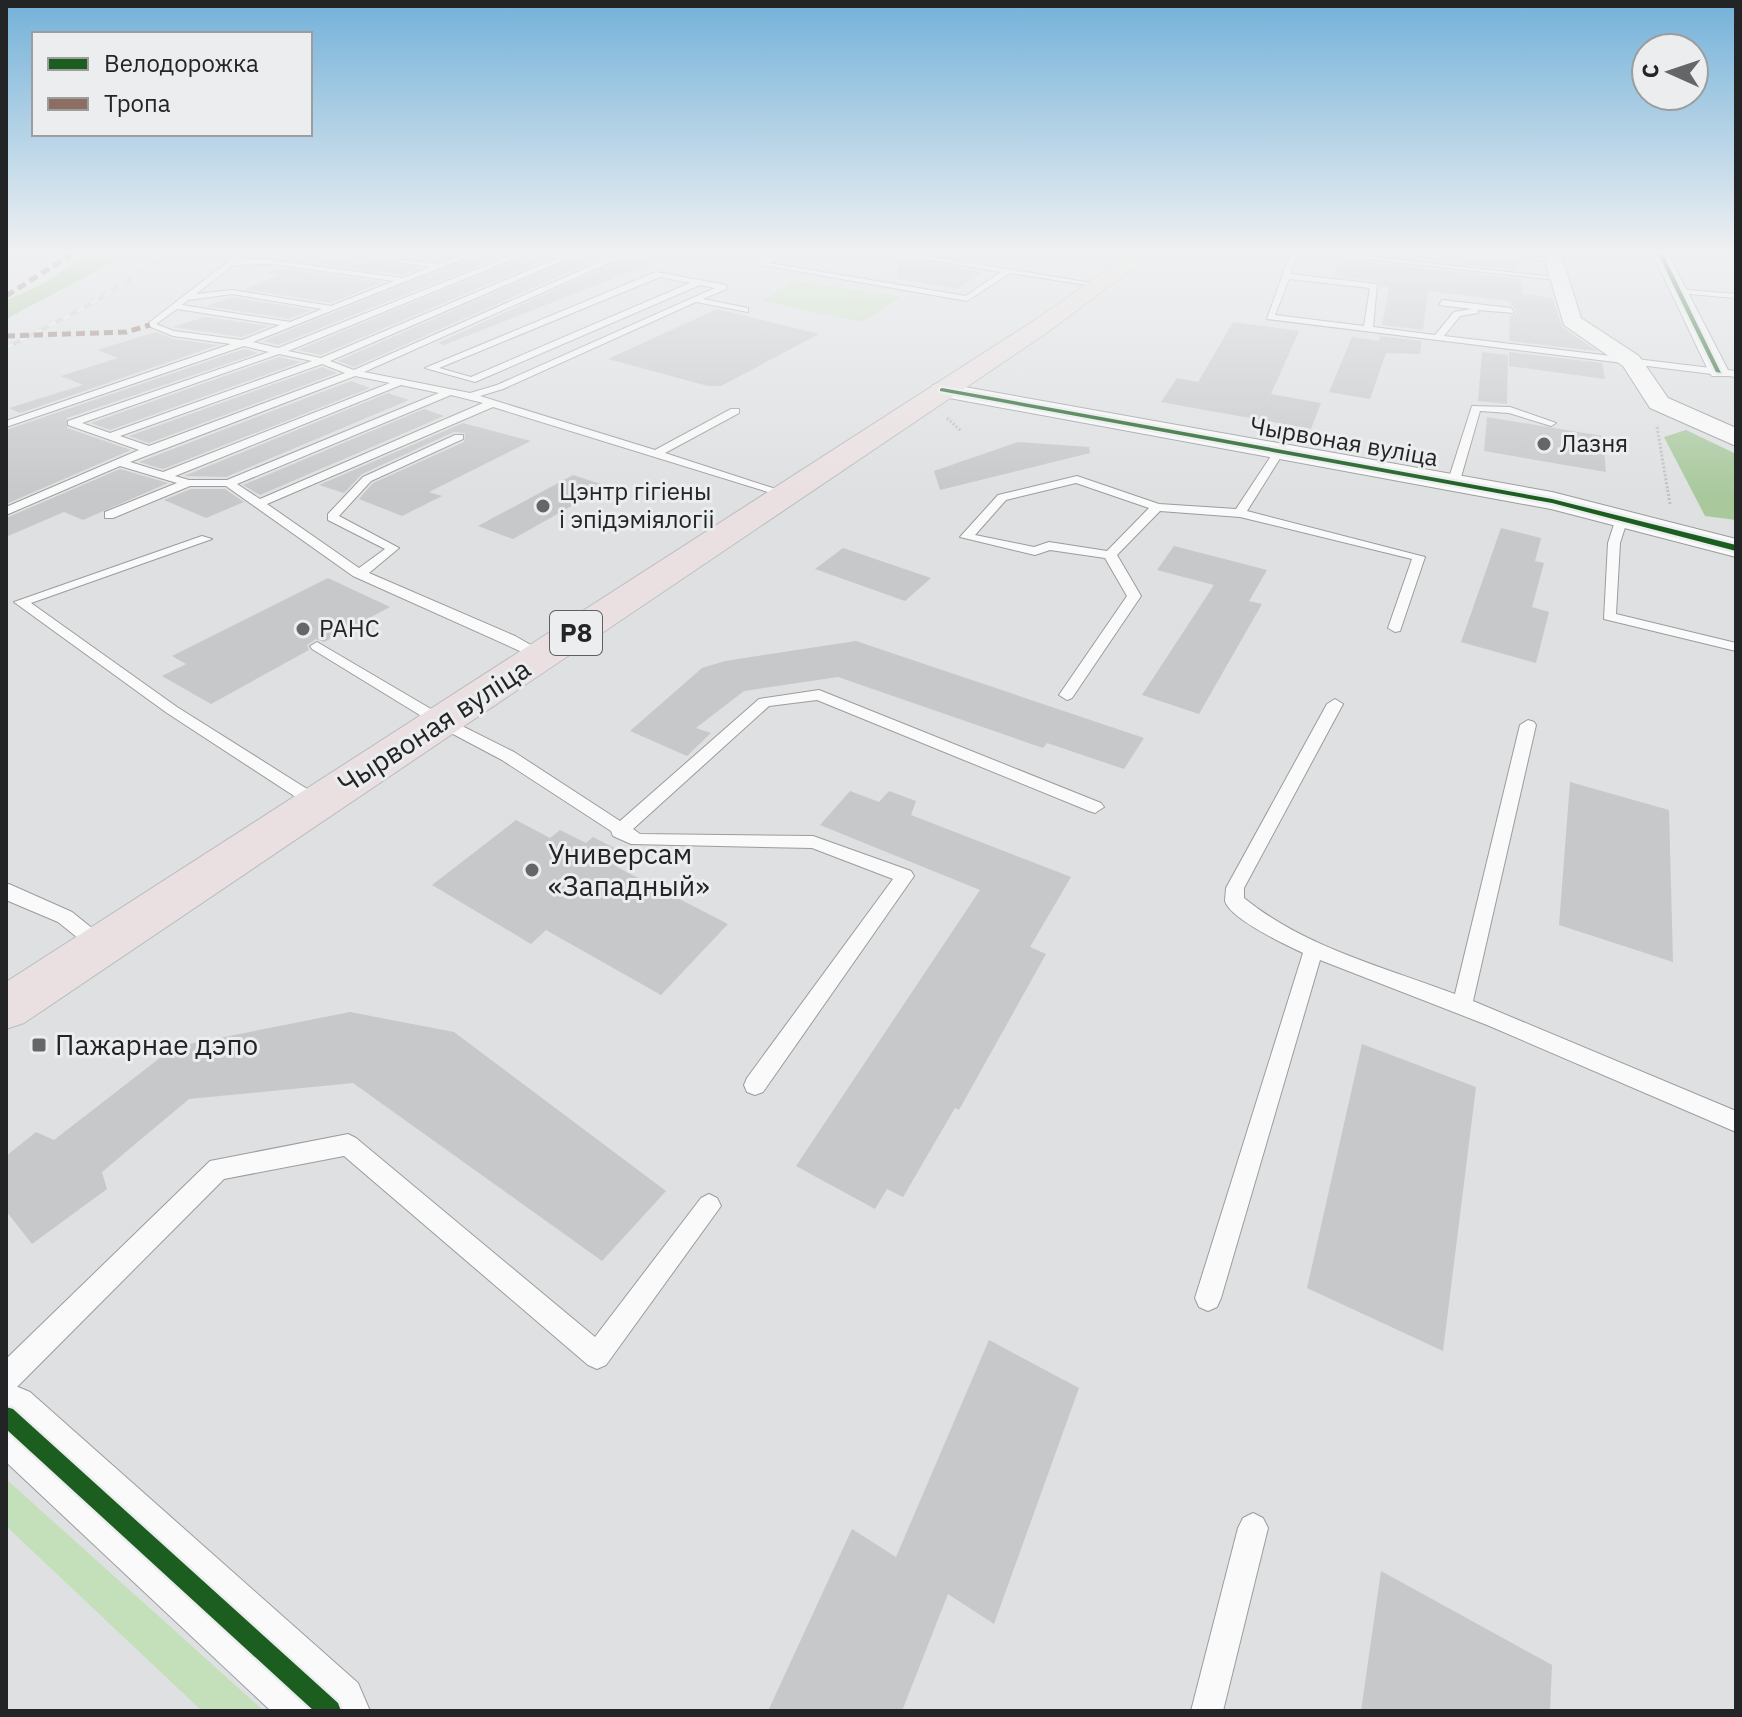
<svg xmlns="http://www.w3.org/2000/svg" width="1742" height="1717" font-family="'IBM Plex Sans',sans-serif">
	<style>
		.green { fill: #c4e0ba }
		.forest { fill: #a9c99d }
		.building { fill: #c7c8c9 }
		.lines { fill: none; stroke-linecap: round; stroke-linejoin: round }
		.service-casing { stroke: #9a9c9d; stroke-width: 2 }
		.minor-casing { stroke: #9a9c9d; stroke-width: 2 }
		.tertiary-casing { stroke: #9a9c9d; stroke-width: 2 }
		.primary-casing { stroke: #bbbcbd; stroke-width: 2 }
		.path { stroke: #bfc0c0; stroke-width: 3; stroke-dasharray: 2 2; stroke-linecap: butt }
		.service { fill: #fafafa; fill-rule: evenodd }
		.minor { fill: #fafafa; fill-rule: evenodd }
		.tertiary { fill: #fafafa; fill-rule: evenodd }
		.primary { fill: #eae0e1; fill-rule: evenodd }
		.rail-casing { stroke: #cbcccd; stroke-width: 4 }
		.rail { stroke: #ebedef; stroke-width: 3; stroke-dasharray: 8; stroke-linecap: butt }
		.quiet { stroke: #8d6e63; stroke-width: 5; stroke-dasharray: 9 5; stroke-linecap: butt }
		.cycleway-casing { stroke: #ebedef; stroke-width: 5 }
		.cycleway { fill: #1b5e20; fill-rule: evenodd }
		.poi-dot { fill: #646667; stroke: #ebedef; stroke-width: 3 }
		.labels { text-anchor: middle; stroke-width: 6; stroke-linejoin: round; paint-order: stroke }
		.far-street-label { font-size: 24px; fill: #232425; stroke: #ebedef }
		.far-poi-label { font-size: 24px; fill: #232425; stroke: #ebedef; text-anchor: start }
		.shield { fill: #ebedef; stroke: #5f6062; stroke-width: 2 }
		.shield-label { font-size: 26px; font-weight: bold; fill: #232425 }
		.street-label { font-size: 28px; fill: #232425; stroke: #ebedef }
		.poi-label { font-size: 28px; fill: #232425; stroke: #ebedef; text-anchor: start }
	</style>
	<rect width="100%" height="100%" fill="#dee0e1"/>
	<!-- green -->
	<g class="green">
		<path d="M797 281 901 297 862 322 762 301Z"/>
		<path d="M6 1479 264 1711H202L6 1526Z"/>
	</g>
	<!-- forest -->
	<g class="forest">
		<path d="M88 254H128L6 319V301L44 283Z"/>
		<path d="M1686 430 1736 454V520L1705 516 1664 437Z"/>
	</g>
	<!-- building -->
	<g class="building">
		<path d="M316 254H345L419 268 403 275 299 261Z"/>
		<path d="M478 254H507L278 345 263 341Z"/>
		<path d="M529 254H559L321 355 298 350Z"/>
		<path d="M581 254H610L354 367 338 361Z"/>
		<path d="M632 254 673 255 444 345 438 343Z"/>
		<path d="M934 254H1008L994 264Z"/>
		<path d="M1375 254 1494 257 1517 260 1519 270Z"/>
		<path d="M899 258 983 272 958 289 897 279Z"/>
		<path d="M1339 259 1520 279 1523 294 1553 298 1562 327 1597 351 1509 341 1510 316 1517 314 1510 301 1428 291 1423 330 1382 325 1389 287 1380 286 1377 281 1334 276Z"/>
		<path d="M280 268 382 282 331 303 245 289 280 275 266 273Z"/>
		<path d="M232 297 311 310 290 319 207 306Z"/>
		<path d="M717 309 819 334 721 386H708L608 359Z"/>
		<path d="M206 317 269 326 242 337 172 327Z"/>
		<path d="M1233 322 1299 331 1271 394 1321 403 1311 429 1161 402 1177 378 1198 382Z"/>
		<path d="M156 332 173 339 218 345 20 413 9 408 83 385 61 376 118 358 97 350Z"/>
		<path d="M1380 336 1422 341 1420 354 1386 353 1370 399 1329 392 1352 337 1379 341Z"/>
		<path d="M244 349 258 353 67 418V428L131 450 6 504V430Z"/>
		<path d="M1482 352 1508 355 1507 404 1478 401Z"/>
		<path d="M1509 352 1602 363 1605 379 1509 366Z"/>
		<path d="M279 357 301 362 110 430 91 423Z"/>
		<path d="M322 367 337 373 149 443 129 436Z"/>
		<path d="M351 381 370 388 163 469 139 462Z"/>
		<path d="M388 393 409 400 226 477 184 476Z"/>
		<path d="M424 409 444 416 260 495 243 485Z"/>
		<path d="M1487 417 1603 436 1606 472 1484 451Z"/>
		<path d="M463 423 531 441 429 492 442 496 402 516 359 499 373 483 464 442 465 433 454 432 362 474 344 493 319 485Z"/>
		<path d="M1018 442 1089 447 1090 453 940 490 934 471Z"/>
		<path d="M120 469 168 483 83 520 64 512 6 537V518Z"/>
		<path d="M573 475 607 486 513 539 478 526Z"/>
		<path d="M191 489H225L244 502 206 518 164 500Z"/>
		<path d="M1501 528 1541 538 1535 561 1544 563 1532 607 1549 612 1536 663 1461 642Z"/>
		<path d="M1174 546 1267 570 1249 601 1262 604 1199 714 1142 695 1214 585 1157 570Z"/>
		<path d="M843 548 931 578 905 601 815 569Z"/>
		<path d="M328 578 390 607 324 642 316 639 307 645 309 650 211 704 162 676 186 664 172 656Z"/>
		<path d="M856 641 1144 738 1124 769 1047 743 1043 748 838 677 744 691 696 728 711 733 687 756 630 731 702 668 725 661Z"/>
		<path d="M1570 782 1669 810 1673 962 1559 925Z"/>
		<path d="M850 791 879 802 889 791 916 801 911 815 1071 877 1030 947 1046 954 959 1110 955 1108 903 1197 887 1189 875 1209 796 1166 980 890 820 825Z"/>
		<path d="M516 820 550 838 560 830 586 843 593 837 630 856 617 867 728 924 661 995 546 930 531 944 432 885Z"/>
		<path d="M350 1012 454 1032 666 1191 602 1261 353 1083 189 1099 102 1172 107 1189 32 1244 6 1211V1156L36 1132 54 1140 174 1047Z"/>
		<path d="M1362 1044 1476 1087 1443 1351 1307 1288Z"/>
		<path d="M989 1340 1079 1388 994 1624 948 1594 902 1711H768L852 1529 896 1557Z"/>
		<path d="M1381 1571 1552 1665 1550 1711H1361Z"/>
	</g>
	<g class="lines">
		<!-- service casing -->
		<g class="service-casing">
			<g id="service">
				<path d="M348 254 438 264 464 254H475L253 342 278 348 515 254H526L288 351 321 358 567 254H578L330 361 354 370 618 254H629L364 372 470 393 497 385 715 288 700 285 475 382 425 368 656 272 726 285V289L703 299 748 308V312L696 302 503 389 480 396 655 450 731 409H739V413L665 453 791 494 781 496 493 407 267 504 359 568 385 549 328 520V514L363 477 455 435H463V439L371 481 339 516 399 548 369 573 515 636 545 653V659L540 660 353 576 226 486H190L113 518H105V512L177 483 120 466 6 515V507L139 450 68 425V421L269 352 244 346 6 427V421L231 344 173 336 146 325 237 255 244 257 240 260H271L403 278 430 267ZM271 264 394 281 331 306 232 290 196 294 234 265ZM660 277 690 283 471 377 439 368ZM232 294 322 309 290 322 182 305 188 300ZM177 309 280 325 242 340 174 331 156 324ZM279 354 312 361 110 433 82 423ZM322 364 345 373 149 446 120 436ZM355 376 390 383 163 472 130 462ZM401 385 439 393 227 480H189L175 476ZM451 395 483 403 260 499 237 484Z"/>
				<path d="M776 254H786L769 263 966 296 1001 272 896 254H915L1104 285 1100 287 1010 273 967 301 757 264Z"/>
				<path d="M1290 254H1298L1290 274 1377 284 1373 327 1435 335 1454 312 1472 309 1439 305 1442 300 1511 308 1514 313 1478 310V313L1460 316 1444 336 1736 371V377L1267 319ZM1289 279 1370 288 1364 326 1275 315Z"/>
				<path d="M1320 254H1347L1562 278 1558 280Z"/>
				<path d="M1495 254H1520L1557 260 1553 262Z"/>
				<path d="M1675 289 1736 294V298L1678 293Z"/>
				<path d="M1472 406 1510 407 1556 423 1551 426 1509 413 1480 411 1459 484 1449 486 1447 484Z"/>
				<path d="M1279 449 1284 452 1247 511 1425 557 1400 631 1395 632 1388 628 1412 559 1240 517 1160 511 1117 555 1141 596 1072 698 1067 700 1059 695 1127 596 1105 558 1050 550 1035 555 960 537 998 495 1077 476 1159 504 1236 509 1275 450ZM1076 483 1149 508 1107 551 1049 542 1034 547 975 535 1006 500Z"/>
				<path d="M1622 514 1628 518 1620 543 1616 614 1736 643V651L1604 619 1608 543 1616 518Z"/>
				<path d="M202 536 212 539 31 603 177 707 323 799 326 803 323 807H311L167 713 14 602Z"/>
				<path d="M317 642 448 719 514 752 620 821 759 699 819 690 1101 803 1104 807 1095 813 1089 811 817 700 769 706 633 829 640 834 813 836 911 871 914 876 763 1092 755 1095 747 1092 744 1085 747 1078 893 879 812 848 631 844 613 836 611 831 502 760 436 725 312 649 310 646Z"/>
				<path d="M1335 699 1343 704 1244 888V898C1304 947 1383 967 1455 994L1520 725 1528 720 1534 722 1536 725 1473 1001 1736 1111V1132L1487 1025 1320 960 1221 1298 1217 1307 1208 1311 1199 1307 1195 1298 1303 953C1286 945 1230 919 1225 901 1225 900 1226 889 1226 888L1327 704Z"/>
				<path d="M9 884 72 912 108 941 111 946 108 951H94L58 922 6 900V885Z"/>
				<path d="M348 1134 356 1138 595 1337 701 1198 709 1194 717 1198 721 1206 606 1365 597 1369 588 1365 344 1156 224 1179 16 1388 6 1392V1359L210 1161Z"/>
				<path d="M1253 1513 1263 1518 1268 1528 1223 1711H1191L1238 1528 1243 1518Z"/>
			</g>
		</g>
		<!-- minor casing -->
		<g class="minor-casing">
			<path id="minor" d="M1653 254H1668L1729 372 1726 376H1712L1709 372Z"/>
		</g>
		<!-- tertiary casing -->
		<g class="tertiary-casing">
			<g id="tertiary">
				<path d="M1543 254H1561L1581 318 1639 356 1668 398 1736 428V446L1650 408 1623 366 1564 325Z"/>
				<path d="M942 383 1552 492 1736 539V557L1551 509 933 395 930 390 933 385Z"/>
				<path d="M6 1382 30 1392 358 1683 370 1711H271L6 1462Z"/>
			</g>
		</g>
		<!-- primary casing -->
		<g class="primary-casing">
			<path id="primary" d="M1131 254H1152L1048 332 24 1023 6 1029V982L1032 322Z"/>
		</g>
		<!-- path -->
		<g class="path">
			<path d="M947 418 961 431"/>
			<path d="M1657 427 1670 504"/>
		</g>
		<!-- service -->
		<use href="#service" class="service"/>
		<!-- minor -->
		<use href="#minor" class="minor"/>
		<!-- tertiary -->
		<use href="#tertiary" class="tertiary"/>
		<!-- primary -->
		<use href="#primary" class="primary"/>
		<!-- rail casing -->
		<g class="rail-casing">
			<path id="rail" d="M6 348 82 309 173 254"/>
		</g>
		<!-- rail -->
		<use href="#rail" class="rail"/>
		<!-- quiet -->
		<g class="quiet">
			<path d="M6 296 72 254"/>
			<path d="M6 336 126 332 150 325"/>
		</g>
		<!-- cycleway casing -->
		<g class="cycleway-casing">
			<g id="cycleway">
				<path d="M1658 254H1663L1721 373 1716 372Z"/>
				<path d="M942 388 1552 499 1736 545V551L1552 503 940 391V389Z"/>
				<path d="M6 1407 13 1409 338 1703 341 1711H314L6 1429Z"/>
			</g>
		</g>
		<!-- cycleway -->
		<use href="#cycleway" class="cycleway"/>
	</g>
	<!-- sky -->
	<linearGradient id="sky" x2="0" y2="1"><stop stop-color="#73b1d9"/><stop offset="0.51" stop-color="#f0f1f2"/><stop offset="1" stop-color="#f0f1f2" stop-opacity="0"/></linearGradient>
	<rect width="1742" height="494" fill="url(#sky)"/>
	<!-- markers -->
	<g class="poi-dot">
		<circle cx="1544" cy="444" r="8"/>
		<circle cx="543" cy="506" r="8"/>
		<circle cx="303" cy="629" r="8"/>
		<circle cx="532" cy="870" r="8"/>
		<rect x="31" y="1037" width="16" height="16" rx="4"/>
	</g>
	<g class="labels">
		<!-- far-street labels -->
		<g class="far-street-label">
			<text transform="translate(1344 442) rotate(10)" y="8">Чырвоная вуліца</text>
		</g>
		<!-- far-poi labels -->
		<g class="far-poi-label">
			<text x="1560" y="452">Лазня</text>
			<text x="559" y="500">Цэнтр гігіены<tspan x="559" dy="28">і эпідэміялогіі</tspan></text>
			<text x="319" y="637">РАНС</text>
		</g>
		<!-- shield labels -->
		<rect class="shield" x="550" y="611" width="52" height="44" rx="6"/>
		<g class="shield-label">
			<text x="576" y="642">Р8</text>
		</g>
		<!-- street labels -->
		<g class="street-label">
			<text transform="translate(434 726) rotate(-33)" y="10">Чырвоная вуліца</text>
		</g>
		<!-- poi labels -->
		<g class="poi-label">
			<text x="548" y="864">Универсам<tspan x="548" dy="32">«Западный»</tspan></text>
			<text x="55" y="1055">Пажарнае дэпо</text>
		</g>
	</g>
	<!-- border -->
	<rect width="1742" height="1717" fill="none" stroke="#232425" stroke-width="16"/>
	<!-- legend -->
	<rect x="32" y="32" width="280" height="104" fill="#ebedef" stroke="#9b9d9e" stroke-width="2"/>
	<rect x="48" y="58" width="40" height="12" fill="#1b5e20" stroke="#9b9d9e" stroke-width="2"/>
	<text x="104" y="72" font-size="24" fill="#232425">Велодорожка</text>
	<rect x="48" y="98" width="40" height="12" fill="#8d6e63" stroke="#9b9d9e" stroke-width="2"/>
	<text x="104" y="112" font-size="24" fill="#232425">Тропа</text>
	<!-- north arrow -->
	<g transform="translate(1670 72) rotate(273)"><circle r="38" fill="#ebedef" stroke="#9b9d9e" stroke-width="2"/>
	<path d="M0-6L14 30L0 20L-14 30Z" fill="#646667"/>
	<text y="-12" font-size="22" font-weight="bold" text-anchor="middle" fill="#232425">С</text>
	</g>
</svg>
